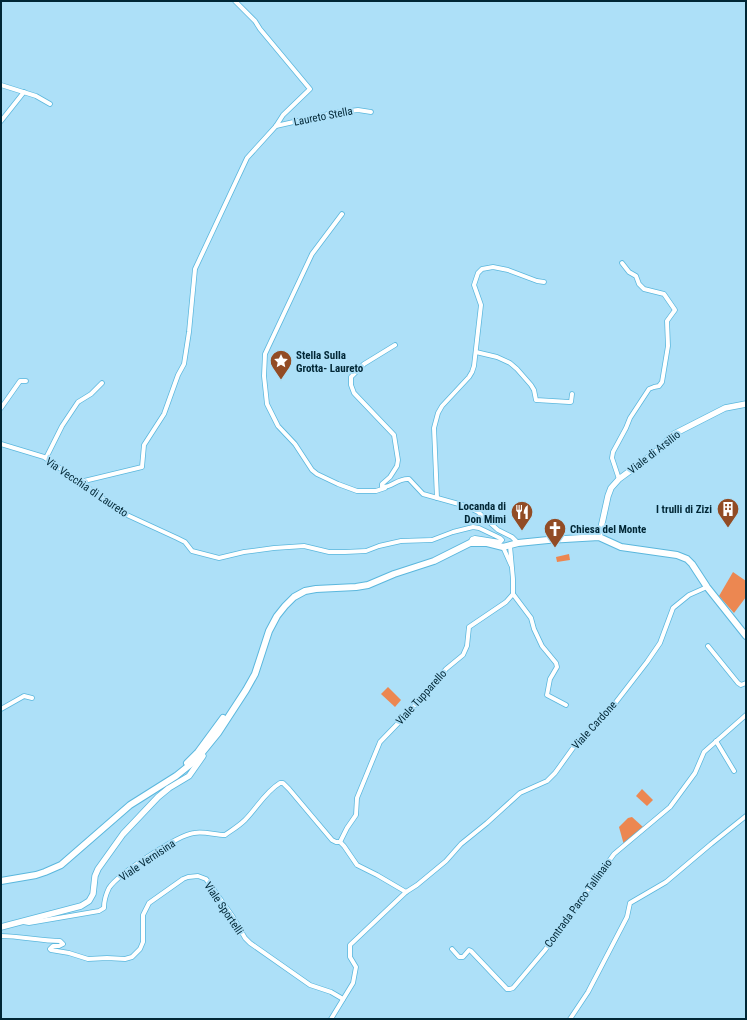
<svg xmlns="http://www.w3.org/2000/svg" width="747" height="1020" font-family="'Roboto Condensed',sans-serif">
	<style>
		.green { fill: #ec8751 }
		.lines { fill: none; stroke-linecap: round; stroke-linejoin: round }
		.street-casing { stroke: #5bb7dd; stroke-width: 5.5 }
		.secondary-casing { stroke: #5bb7dd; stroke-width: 7 }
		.primary-casing { stroke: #5bb7dd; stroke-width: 8 }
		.street { stroke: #fff; stroke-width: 4 }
		.secondary { stroke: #fff; stroke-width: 5.5 }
		.primary { stroke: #fff; stroke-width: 6 }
		.labels { text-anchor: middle; stroke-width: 4; stroke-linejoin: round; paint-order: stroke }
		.street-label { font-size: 11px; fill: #002635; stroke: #ade0f8 }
		.poi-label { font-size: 11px; font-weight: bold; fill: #002635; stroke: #ade0f8; text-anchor: start }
	</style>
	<rect width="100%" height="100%" fill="#ade0f8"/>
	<!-- green -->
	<g class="green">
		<path d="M569 554 570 560 557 562 556 557Z"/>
		<path d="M733 572 746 581V597L734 613 719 596Z"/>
		<path d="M388 687 401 700 395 707 381 694Z"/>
		<path d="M642 789 653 800 647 806 636 796Z"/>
		<path d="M632 817 643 827 624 845 619 827 628 818Z"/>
	</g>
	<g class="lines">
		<!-- street casing -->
		<g class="street-casing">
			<g id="street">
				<path d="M1 85 36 96 50 104"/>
				<path d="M1 121 24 92"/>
				<path d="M276 126 333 113 358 110 371 112"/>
				<path d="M342 214 312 254 265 354 264 376 267 404 278 426 295 444 312 470 317 474 338 484 357 491H376L385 488"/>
				<path d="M395 345 364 364 351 377V385L354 393 394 435 398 460 397 466 390 477 382 484V487C392 488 397 478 409 479L423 494 466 506 478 512 498 530 512 537 518 543"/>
				<path d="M476 352 497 357 510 363 517 369 531 385 534 390 536 400 569 402H571L572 394"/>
				<path d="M1 408 20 381H26"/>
				<path d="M1 444 44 457 127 515 177 538 185 542 192 551 219 558 244 552 274 548 304 546 329 552H345L366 551 379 546 401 541 432 540 453 532 473 527 479 528 500 538 502 540 500 542 475 538 472 539 470 543"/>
				<path d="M46 458 62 426 78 402 91 394 102 383"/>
				<path d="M619 479 612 458 613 452 626 428 630 418 649 389 654 387 659 386 662 382 668 346 667 321 675 310 664 294 644 289 639 284 636 276 629 272 622 263"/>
				<path d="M80 482 142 467 144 445 164 414 178 375 184 364 189 332 195 269 247 158 276 126 283 115 310 89 260 29 255 21 235 1"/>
				<path d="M437 498 434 428 438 413 442 406 469 377 472 372 474 366 481 305 474 285 478 273 482 269 493 267 508 270 537 281 544 282"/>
				<path d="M503 547 511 565"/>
				<path d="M513 594 531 618 534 629 542 646 556 663 557 667 550 679 547 695 566 705"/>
				<path d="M708 646 738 683 741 685 746 683"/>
				<path d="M1 709 24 696 32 698"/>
				<path d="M716 741 734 771"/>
				<path d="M340 842 347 828 356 815 357 798 380 742 408 713 446 669 463 655 467 646 469 627 506 602 513 594V579L510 546"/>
				<path d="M23 922 29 923 99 911 104 908C104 902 106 894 109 888 118 874 178 835 194 833 204 831 215 835 225 835 232 830 239 826 245 820 257 808 265 792 280 783H283L289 789 332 840 336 842H340L344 846 357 865 377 875 406 892"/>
				<path d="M1 936C21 936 40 941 60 941L63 944 59 946H53L50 949 51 950 69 953 88 959 107 958 125 959 132 957 140 949 143 942V915L149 903 183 879 188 877 198 876 206 879 209 883 233 917 245 938 250 943 310 985 331 992 343 999"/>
				<path d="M452 949 459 957H463L469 950 471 951 507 989H510L513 988 545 950 614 854 670 807 695 773 704 752 746 715"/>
				<path d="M331 1019 353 983 356 967 350 957V945L406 892 417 885 446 861 461 844 487 823 520 793 547 781 555 773 578 741 606 715 647 662 660 643 673 608 689 595 707 587"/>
				<path d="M570 1019 588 992 627 917 630 903 666 882 711 844 746 816"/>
			</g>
		</g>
		<!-- secondary casing -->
		<g class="secondary-casing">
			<g id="secondary">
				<path d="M599 537 608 496 611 488 619 479 661 448 672 435 725 408 746 404"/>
				<path d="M1 927 81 906 89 901 93 894 95 876 98 869 123 834 158 797 169 788 189 776 203 756"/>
			</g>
		</g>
		<!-- primary casing -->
		<g class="primary-casing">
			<g id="primary">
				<path d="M187 763 198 752 223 718"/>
				<path d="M1 881 36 875 45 872 61 865 130 805 176 776 196 760 218 733 246 690 255 674 269 631 277 616 285 606 294 597 305 591 316 589 356 587 368 585 394 574 434 561 470 543H487L503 547 518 543 548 540 599 537 621 547 677 555 687 559 692 564 707 587 746 636"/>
			</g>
		</g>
		<!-- street -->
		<use href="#street" class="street"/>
		<!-- secondary -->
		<use href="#secondary" class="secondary"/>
		<!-- primary -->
		<use href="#primary" class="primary"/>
	</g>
	<!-- icons -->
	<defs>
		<g id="sight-pin" transform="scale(1.15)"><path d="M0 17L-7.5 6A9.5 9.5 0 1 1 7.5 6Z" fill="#924c25" stroke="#ade0f8"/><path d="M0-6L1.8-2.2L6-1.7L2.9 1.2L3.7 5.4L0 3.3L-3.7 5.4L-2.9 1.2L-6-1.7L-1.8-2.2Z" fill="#fff"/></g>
		<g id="building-pin" transform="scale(1.15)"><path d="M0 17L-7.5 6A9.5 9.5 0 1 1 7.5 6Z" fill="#924c25" stroke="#ade0f8"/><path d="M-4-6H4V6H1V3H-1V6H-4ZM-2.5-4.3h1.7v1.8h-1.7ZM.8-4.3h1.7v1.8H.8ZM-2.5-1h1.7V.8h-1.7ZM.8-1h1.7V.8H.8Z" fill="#fff"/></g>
		<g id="restaurant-pin" transform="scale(1.15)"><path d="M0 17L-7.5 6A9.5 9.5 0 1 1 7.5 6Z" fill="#924c25" stroke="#ade0f8"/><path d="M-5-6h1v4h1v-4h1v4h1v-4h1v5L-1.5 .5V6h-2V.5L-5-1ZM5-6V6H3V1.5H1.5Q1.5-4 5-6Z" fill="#fff"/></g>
		<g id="church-pin" transform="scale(1.15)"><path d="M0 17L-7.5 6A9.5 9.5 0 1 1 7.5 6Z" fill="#924c25" stroke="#ade0f8"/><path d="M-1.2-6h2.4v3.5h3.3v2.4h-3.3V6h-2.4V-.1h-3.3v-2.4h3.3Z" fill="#fff"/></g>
	</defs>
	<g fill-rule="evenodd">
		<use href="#sight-pin" x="281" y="361"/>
		<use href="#building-pin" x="728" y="509"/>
		<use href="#restaurant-pin" x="522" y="512"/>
		<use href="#church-pin" x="555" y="529"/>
	</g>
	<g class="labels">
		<!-- street labels -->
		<g class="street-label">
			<text transform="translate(323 116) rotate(-11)" y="4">Laureto Stella</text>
			<text transform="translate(654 452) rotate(-38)" y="4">Viale di Arsilio</text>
			<text transform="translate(87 487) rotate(34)" y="4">Via Vecchia di Laureto</text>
			<text transform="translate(421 697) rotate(-48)" y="4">Viale Tupparello</text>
			<text transform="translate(594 725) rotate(-48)" y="4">Viale Cardone</text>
			<text transform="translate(147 860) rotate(-34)" y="4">Viale Vernisina</text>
			<text transform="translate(578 903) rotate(-54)" y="4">Contrada Parco Tallinaio</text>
			<text transform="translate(224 908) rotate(56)" y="4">Viale Sportelli</text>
		</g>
		<!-- poi labels -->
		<g class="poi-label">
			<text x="296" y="359">Stella Sulla<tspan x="296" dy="13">Grotta- Laureto</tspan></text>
			<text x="506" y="510" text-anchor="end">Locanda di<tspan x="506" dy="13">Don Mimi</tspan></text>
			<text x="712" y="513" text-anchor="end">I trulli di Zizi</text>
			<text x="570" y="533">Chiesa del Monte</text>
		</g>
	</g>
	<!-- border -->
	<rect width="747" height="1020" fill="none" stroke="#002635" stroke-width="4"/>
</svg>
